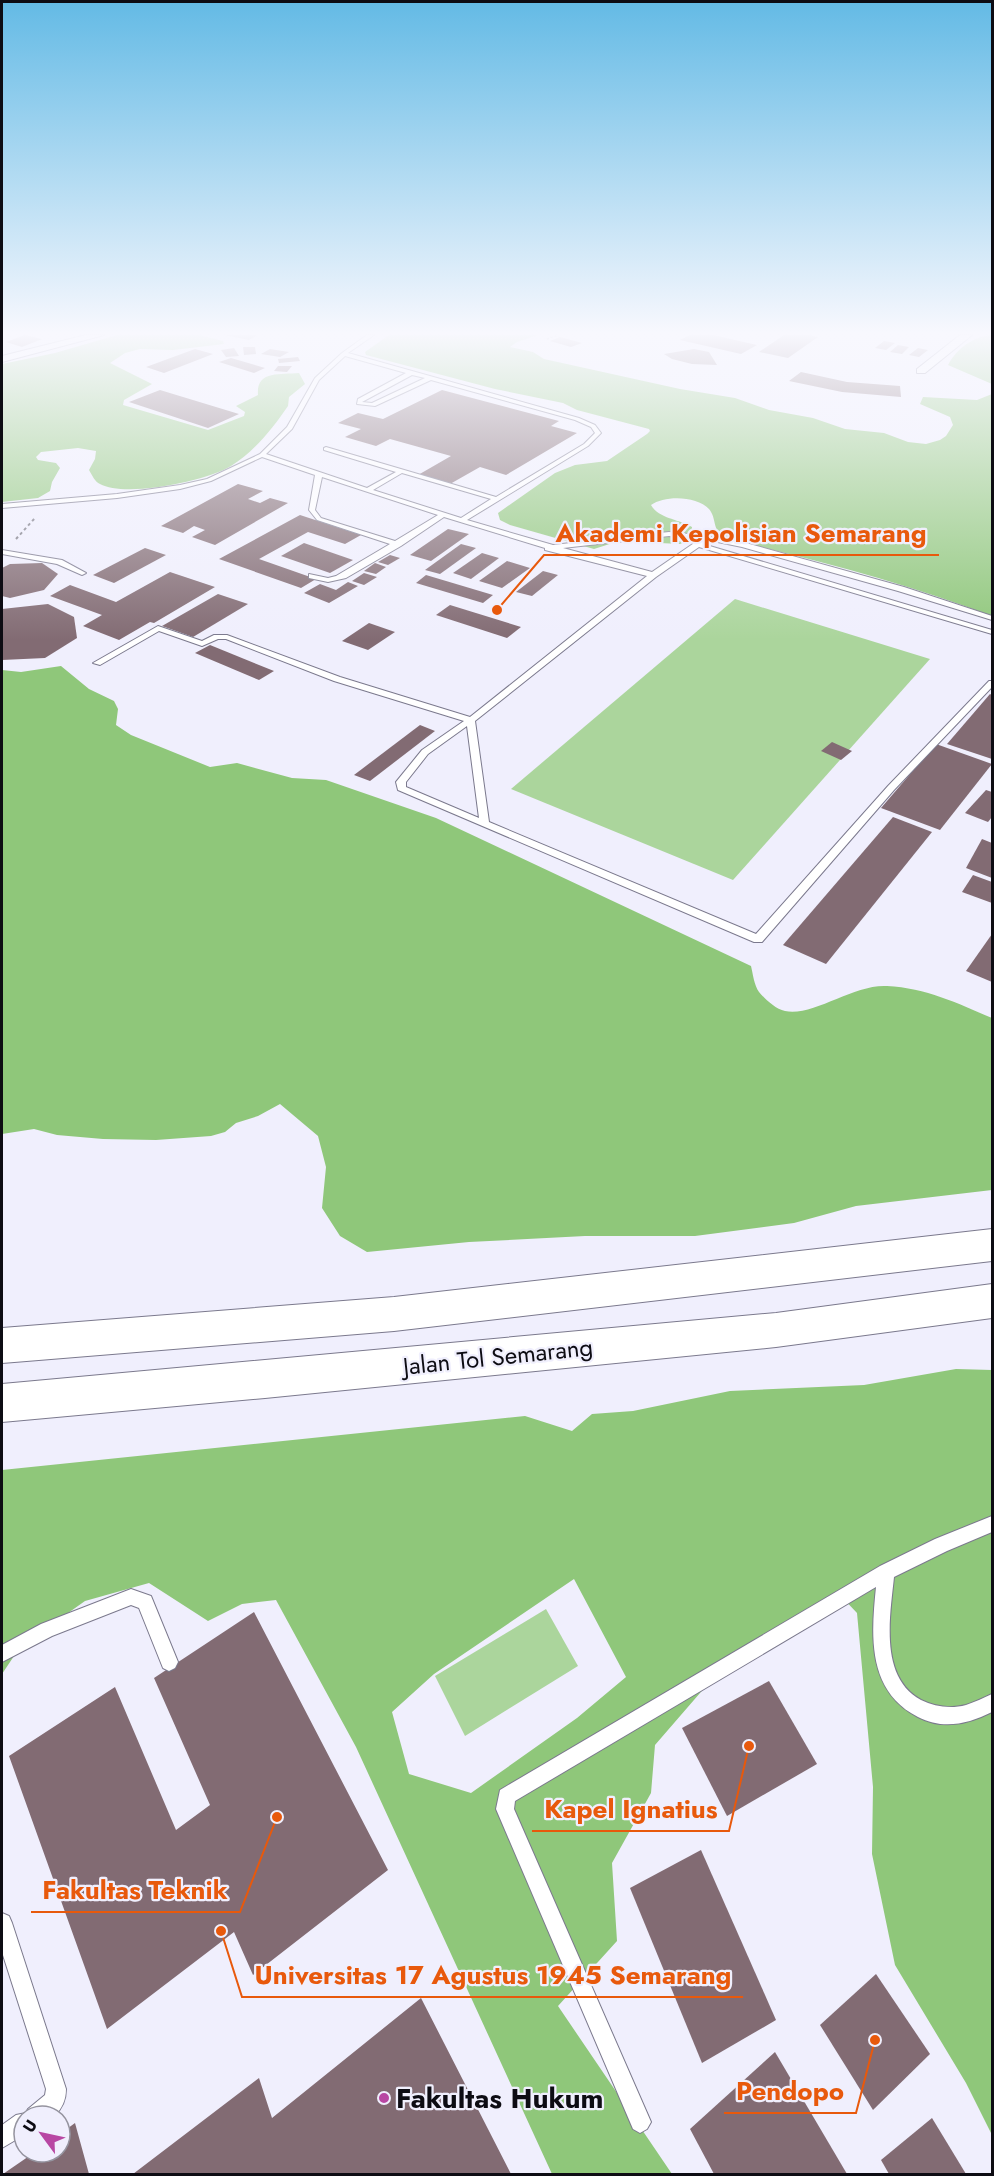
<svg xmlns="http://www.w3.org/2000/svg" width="994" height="2176" font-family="Jost,sans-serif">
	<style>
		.green { fill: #abd59c }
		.forest { fill: #8fc77a; fill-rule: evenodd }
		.building { fill: #826b73 }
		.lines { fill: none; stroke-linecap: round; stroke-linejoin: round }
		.service-casing { stroke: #7b798d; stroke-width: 2 }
		.minor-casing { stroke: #7b798d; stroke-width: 2 }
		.motorway-casing { stroke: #7b798d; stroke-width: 2 }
		.path-far1 { stroke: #797882; stroke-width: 1.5; stroke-dasharray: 2 2; stroke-linecap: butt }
		.path { stroke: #797882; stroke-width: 2; stroke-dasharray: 3 3; stroke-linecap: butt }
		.service { fill: #fff; fill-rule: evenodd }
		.minor { fill: #fff; fill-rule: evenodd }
		.motorway { fill: #fff; fill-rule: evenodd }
		.poi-dot { fill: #b847a3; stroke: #f0effd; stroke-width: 2 }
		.labels { text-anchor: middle; stroke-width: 4.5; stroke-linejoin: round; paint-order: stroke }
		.street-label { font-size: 24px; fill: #0d0c13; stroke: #f0effd }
		.near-poi-label { font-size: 28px; font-weight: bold; fill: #0d0c13; stroke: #f0effd; text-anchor: start }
		.leader { fill: none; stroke: #e8590c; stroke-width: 2 }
		.callout-dot { fill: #e8590c; stroke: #f0effd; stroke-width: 2 }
		.callout-label { font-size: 26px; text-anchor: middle; font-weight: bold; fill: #e8590c; stroke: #f0effd; stroke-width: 4.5; stroke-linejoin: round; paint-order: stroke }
	</style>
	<rect width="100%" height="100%" fill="#f0effd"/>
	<!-- green -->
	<g class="green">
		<path d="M735 599 930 659 733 880 511 789Z"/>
		<path d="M546 1609 578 1666 465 1736 435 1676Z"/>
	</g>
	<!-- forest -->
	<g class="forest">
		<path d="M117 335H199L223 341 224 344 173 350 140 349 125 353 110 363 152 384 124 400 123 405 208 430 244 416 245 412 236 406 258 395C256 370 280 375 299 373L305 384 289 397 288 406C273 428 254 452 231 466 207 481 125 498 100 484 95 482 92 475 89 470L95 459 96 451 78 448 41 452 36 457 38 460 56 463 60 468 52 482 50 491 38 498 2 502V364L55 353Z"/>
		<path d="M389 335H538L517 342 510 347 533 352 544 359 680 389 735 398 769 410 813 418 845 429 884 433 908 442 926 444 940 440 946 436 953 425 950 417 920 404 923 397 977 400 992 394V616C905 583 814 559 723 538 712 528 717 519 709 509 697 496 665 495 651 505 659 519 679 519 692 527V539L680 544 619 541 594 549 510 525 500 520 498 513 555 473 575 465 607 461 647 434 650 431 649 429 577 410 563 403 495 389 366 355 365 352Z"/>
		<path d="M992 335V384L948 365C957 348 974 336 992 335Z"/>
		<path d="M61 666 89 689 114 701 118 709 116 725 131 735 210 767 237 763 292 778 326 780 436 818 751 966C753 974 754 985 759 992 765 999 775 1009 785 1011 813 1017 853 984 887 986 926 988 957 1003 992 1018V1190L856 1206 794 1223 695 1236H585L469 1242 367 1252 340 1236 322 1208 326 1167 318 1136 280 1104 258 1116 236 1123 225 1132 211 1136 156 1140 103 1139 57 1135 34 1129 2 1134V670L21 672Z"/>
		<path d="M956 1369 992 1370V2135L966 2083 895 1965 872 1854 873 1787 857 1613 839 1594 713 1678 655 1745 651 1793 612 1863 617 1941 558 2006 672 2174H552L356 1747 276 1600 242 1604 208 1621 149 1583 85 1601 20 1647 2 1674V1470L525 1416 572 1431 592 1414 633 1411 730 1391 864 1385ZM574 1579 626 1677 577 1718 471 1793 409 1774 392 1712 434 1674Z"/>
	</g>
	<!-- building -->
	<g class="building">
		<path d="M25 335 42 339 22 347 6 342Z"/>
		<path d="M225 335H257L249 340Z"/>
		<path d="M690 335H713L757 345 741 354 680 340Z"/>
		<path d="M784 335H808L818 337 788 358 759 352Z"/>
		<path d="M560 337 582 343 571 347 550 341Z"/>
		<path d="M884 341 895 343 886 350 875 348Z"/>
		<path d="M898 345 909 347 902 354 890 352Z"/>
		<path d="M243 347H255L256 354 244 355Z"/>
		<path d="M234 348 239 356 226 357 221 350Z"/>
		<path d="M918 348 928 350 919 357 909 355Z"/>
		<path d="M195 349 213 354 164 373 146 367Z"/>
		<path d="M270 349 289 352 280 357 261 354Z"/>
		<path d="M694 349 709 352 717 365 692 364 672 359 664 354Z"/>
		<path d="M298 357 300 361 279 363 278 359Z"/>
		<path d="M231 358 265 368 254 373 219 362Z"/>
		<path d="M278 366H292L287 372 274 371Z"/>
		<path d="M801 372 847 382 900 386 901 397 842 392 789 381Z"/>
		<path d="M160 390 239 414 208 428 129 402Z"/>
		<path d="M442 390 559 421 551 426 577 433 506 475 480 467 450 484 418 475 451 456 390 439 376 446 345 437 361 429 338 423 358 413 383 419Z"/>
		<path d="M238 484 263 491 248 499 260 503 270 498 288 503 215 545 192 537 205 530 194 526 183 533 161 526Z"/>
		<path d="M300 515 361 535 345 544 308 532 259 559 316 579 301 588 219 559Z"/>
		<path d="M448 529 469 534 431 561 410 555Z"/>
		<path d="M304 543 353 560 330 573 281 556Z"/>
		<path d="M461 544 476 548 440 574 425 570Z"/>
		<path d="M145 548 166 555 114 583 93 575Z"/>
		<path d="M482 553 499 558 471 579 453 573Z"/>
		<path d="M390 555 400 558 388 565 378 562Z"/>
		<path d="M507 561 530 568 502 588 479 581Z"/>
		<path d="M42 563 58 574 44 590 10 598 2 596V568L10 564Z"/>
		<path d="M375 563 386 567 376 574 364 571Z"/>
		<path d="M543 571 558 575 532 596 516 592Z"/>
		<path d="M170 572 215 587 154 623 150 622 119 640 83 626 102 615 50 596 70 585 116 602Z"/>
		<path d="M364 573 377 577 364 585 352 581Z"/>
		<path d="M426 575 493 595 483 603 416 583Z"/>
		<path d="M348 582 358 586 329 603 304 593 320 584 336 590Z"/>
		<path d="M218 594 248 604 193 637 162 626Z"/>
		<path d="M48 604 74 617 77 638 45 658 2 660V609Z"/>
		<path d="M450 605 521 627 507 638 436 615Z"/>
		<path d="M369 623 395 632 368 650 342 641Z"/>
		<path d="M210 645 274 671 259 680 195 653Z"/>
		<path d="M990 694 992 695V759L947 744Z"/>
		<path d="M420 725 435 731 370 781 354 775Z"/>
		<path d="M832 742 852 751 841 760 821 751Z"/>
		<path d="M936 744 992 764 940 830 881 808Z"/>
		<path d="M986 790 992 792V817L988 822 965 813Z"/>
		<path d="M893 817 932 832 826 964 783 945Z"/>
		<path d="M982 839 992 843V878L966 868Z"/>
		<path d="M973 875 992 882V903L962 892Z"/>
		<path d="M992 934V982L966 971Z"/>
		<path d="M254 1612 388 1870 253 1975 234 1932 107 2029 9 1756 115 1687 176 1830 210 1805 154 1678Z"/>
		<path d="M769 1681 817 1764 727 1816 682 1728Z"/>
		<path d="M701 1850 776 2020 702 2063 630 1888Z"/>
		<path d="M876 1974 930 2054 873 2110 820 2025Z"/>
		<path d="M421 1998 511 2174H133L259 2078 272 2118Z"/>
		<path d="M775 2052 847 2174H714L690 2129Z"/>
		<path d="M932 2118 966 2174H889L881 2160Z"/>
		<path d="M75 2123 89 2174H3L35 2152H60V2134Z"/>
	</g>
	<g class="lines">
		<!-- service casing -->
		<g class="service-casing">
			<g id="service">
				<path d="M367 335H374L348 353 579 418 595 425 601 433 588 446 467 520 553 545 669 532 707 536 746 543 904 587 992 616V620L898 591 742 547 708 540 703 544 992 630V634L699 547 656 577 475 721 489 822 756 934 888 786 989 681H992V687L894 790 762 942H754L398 790 396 782 422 750 464 721 334 681 226 639H218L202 646 159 631 100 665 93 663 158 626 202 641 214 635H227L340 677 470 717 647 576 545 550V548L444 517 401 546 346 578 328 582 309 578V574L328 578 336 576 390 544 317 520 309 510 315 475 262 457 211 481 180 489 117 498 2 508V504L117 494 180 485 207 479 260 454 287 427 315 378 342 353ZM345 356 406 373 358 399 357 404 375 406 431 380 575 420 591 427 595 433 584 444 496 497 326 447 324 448V450L396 472 367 488 266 454 292 429 319 380ZM412 375 425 378 372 403 362 402ZM402 473 491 499 461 518 373 490ZM322 477 438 515 395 541 321 518 315 510ZM669 536 700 539 652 572 563 548ZM467 726 479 818 406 787V782L428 754Z"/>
				<path d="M2 550 62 560 86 573 82 575 57 564 2 554Z"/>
				<path d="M992 1516V1532L947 1551 894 1577C890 1617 879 1677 921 1700 935 1707 951 1709 966 1705 975 1702 983 1698 992 1694V1712C968 1724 943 1730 918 1717 867 1691 871 1636 876 1587L515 1801 514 1809 651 2122 647 2129 640 2133 633 2129 496 1809 500 1790 880 1566 935 1539Z"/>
				<path d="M131 1589 151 1596 178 1662 175 1668 169 1671 163 1668 139 1608 131 1605 52 1636 2 1662V1645L41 1624Z"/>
				<path d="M2 1913 9 1916 12 1923 66 2089C66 2100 62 2109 54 2116H24V2135L2 2148V2125L16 2115 26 2113 28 2109 45 2095 46 2089 2 1952Z"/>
			</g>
		</g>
		<!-- minor casing -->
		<g class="minor-casing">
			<g id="minor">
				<path d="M86 335H104L2 362V356Z"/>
				<path d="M960 335H972L925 373H917V369Z"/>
			</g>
		</g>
		<!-- motorway casing -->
		<g class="motorway-casing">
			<g id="motorway">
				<path d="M992 1229V1261L394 1331 2 1363V1328L394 1297Z"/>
				<path d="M992 1284V1318L776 1347 265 1398 2 1422V1384L776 1313Z"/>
			</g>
		</g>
		<!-- path-far1 -->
		<path class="path-far1" d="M547 339 558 335"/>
		<!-- path -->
		<path class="path" d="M16 539 35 518"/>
		<!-- service -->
		<use href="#service" class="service"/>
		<!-- minor -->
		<use href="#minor" class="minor"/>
		<!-- motorway -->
		<use href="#motorway" class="motorway"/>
	</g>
	<!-- sky -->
	<linearGradient id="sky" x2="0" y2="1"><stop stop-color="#63bae5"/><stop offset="0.52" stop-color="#f8f8fe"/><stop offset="1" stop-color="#f8f8fe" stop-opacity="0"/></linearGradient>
	<rect width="994" height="640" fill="url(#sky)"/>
	<!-- markers -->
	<circle class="poi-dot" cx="384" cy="2098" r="6"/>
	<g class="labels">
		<!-- street labels -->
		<g class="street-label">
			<text transform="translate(498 1357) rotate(-6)" y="8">Jalan Tol Semarang</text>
		</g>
		<!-- near-poi labels -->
		<g class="near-poi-label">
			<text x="396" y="2108">Fakultas Hukum</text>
		</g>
	</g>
	<!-- callouts -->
	<path class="leader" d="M497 610L544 555H939M749 1746L729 1831H532M277 1817L240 1912H31M221 1931L242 1997H743M875 2040L856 2113H724"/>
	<g class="callout-dot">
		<circle cx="497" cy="610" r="6"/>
		<circle cx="749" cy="1746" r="6"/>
		<circle cx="277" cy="1817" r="6"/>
		<circle cx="221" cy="1931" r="6"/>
		<circle cx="875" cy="2040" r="6"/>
	</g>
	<g class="callout-label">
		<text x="741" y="542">Akademi Kepolisian Semarang</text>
		<text x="631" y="1818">Kapel Ignatius</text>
		<text x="135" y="1899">Fakultas Teknik</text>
		<text x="493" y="1984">Universitas 17 Agustus 1945 Semarang</text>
		<text x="790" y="2100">Pendopo</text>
	</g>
	<!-- border -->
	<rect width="994" height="2176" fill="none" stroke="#0d0c13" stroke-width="6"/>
	<!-- north arrow -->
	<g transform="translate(42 2134) rotate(303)"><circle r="28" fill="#f0effd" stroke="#95949f" stroke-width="1.5"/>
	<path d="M0-4.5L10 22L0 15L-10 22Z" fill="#b847a3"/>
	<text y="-9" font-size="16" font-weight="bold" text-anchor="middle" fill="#0d0c13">U</text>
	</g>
</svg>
